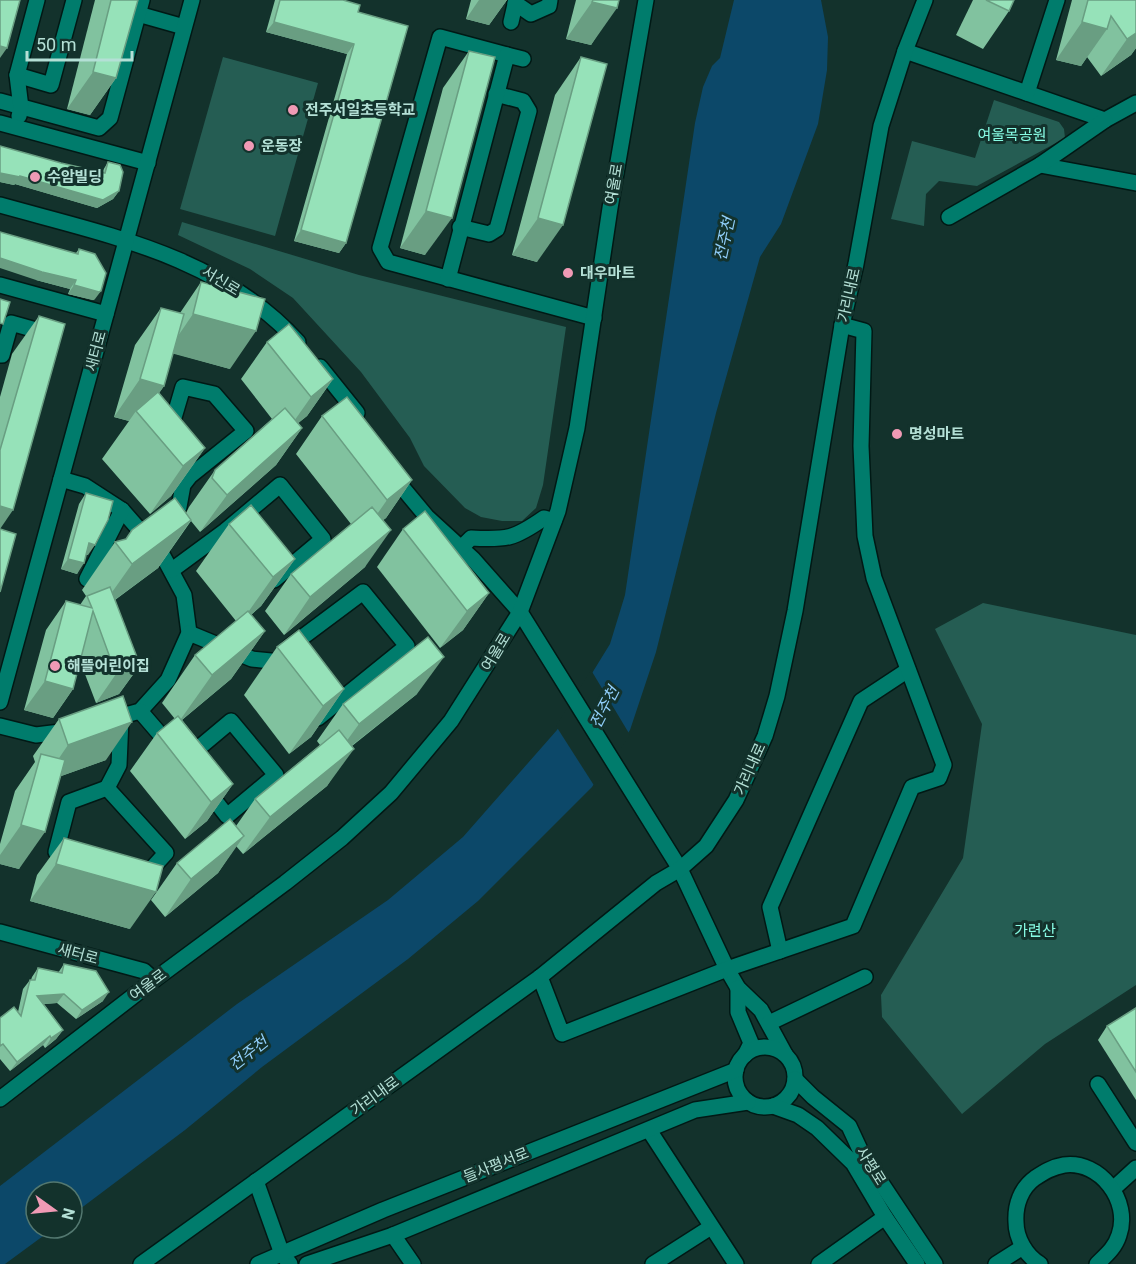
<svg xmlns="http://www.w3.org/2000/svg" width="1136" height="1264" font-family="Roboto,'Noto Sans KR',sans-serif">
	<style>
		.green { fill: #255d53 }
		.water { fill: #0c4869 }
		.pier { fill: #13322c }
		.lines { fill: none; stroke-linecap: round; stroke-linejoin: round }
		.minor-casing { stroke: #001915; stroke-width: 18 }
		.minor { stroke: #007c6c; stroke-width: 15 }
		.wall { fill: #81c29f }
		.shaded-wall { fill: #699e82 }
		.building { fill: #96e2b9; stroke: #699e82; stroke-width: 1.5 }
		.poi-dot { fill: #f09ab5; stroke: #13322c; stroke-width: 2 }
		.labels { text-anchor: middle; stroke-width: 6; stroke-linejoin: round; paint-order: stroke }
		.poi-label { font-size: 15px; font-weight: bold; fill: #b4e0d6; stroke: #13322c; text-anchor: start }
		.park-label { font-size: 15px; fill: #87fbe4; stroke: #13322c }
		.street-label { font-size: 15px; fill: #b4e0d6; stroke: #13322c }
		.water-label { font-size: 16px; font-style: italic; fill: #91cffb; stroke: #13322c }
	</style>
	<rect width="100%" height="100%" fill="#13322c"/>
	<!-- green -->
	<g class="green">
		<path d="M223 57 318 83 275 236 180 209Z"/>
		<path d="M994 100 1059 122 1064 129 1065 138 977 186 939 181 926 194 924 226 891 219 912 141 975 158Z"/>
		<path d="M182 222 359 275 566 327 543 485 536 508 522 521H502L481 517 465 508 424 466 410 438 361 372 293 298 250 269 178 235Z"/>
		<path d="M983 603 1136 635V985L1045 1044 962 1114 882 1017 881 995 963 858 982 724 935 629Z"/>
	</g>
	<!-- water -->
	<path class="water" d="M734 0H821L828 37 827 70 818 124 781 224 760 257 716 413 656 652 630 730 592 787 478 901 408 959 262 1067 185 1130 72 1215V1192H36V1228H54L5 1264H0V1186L237 1004 388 900 463 837 557 730 610 644 625 595 695 123 703 87 712 66 720 58Z"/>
	<!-- pier -->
	<path class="pier" d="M591 670 630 735 595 787 556 726Z"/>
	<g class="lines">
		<!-- minor casing -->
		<g class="minor-casing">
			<g id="minor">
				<path d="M515 3 531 14 549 6 550 0"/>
				<path d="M138 14 184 27"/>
				<path d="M511 22 516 0"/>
				<path d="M905 51 1105 120 1136 103"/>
				<path d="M507 55 440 37 380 248 388 262 594 318"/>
				<path d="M17 75 51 85 74 0"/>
				<path d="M1027 93 1057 0"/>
				<path d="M0 101 99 128 110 118 142 0"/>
				<path d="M19 116 21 108 17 75 37 0"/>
				<path d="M0 123 148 163"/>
				<path d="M1040 165 1136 183"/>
				<path d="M0 205C107 235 220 256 298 342"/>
				<path d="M949 217 1040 165 1105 120"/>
				<path d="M460 227 489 234 497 229 529 111 523 101 496 94"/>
				<path d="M448 279 507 55 523 59"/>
				<path d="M0 285 106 314"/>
				<path d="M0 355H2L11 323 50 334"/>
				<path d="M320 367 357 413"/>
				<path d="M170 431 183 387 214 394 246 431 190 476 183 485 179 507 171 521"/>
				<path d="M392 475 427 517 473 559 520 612 680 869 727 969 738 988 761 1010 785 1054"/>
				<path d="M61 479 85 486 122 510 136 526 156 543 184 595 189 633 168 680 140 711 111 719"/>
				<path d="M461 548 471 538C507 540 514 539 544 518L554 521"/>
				<path d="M172 570 225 531 280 485 323 539 274 580"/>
				<path d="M87 579 122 510"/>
				<path d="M189 633 252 659 271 661 282 674"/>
				<path d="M288 648 363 592 407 646 318 718 317 716"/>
				<path d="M0 702 192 0"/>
				<path d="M140 711 171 747"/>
				<path d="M121 719 119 765 107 788 166 853 145 876 142 875"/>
				<path d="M0 726 36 735 68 731"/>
				<path d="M188 757 231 721 276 775 227 816 206 789"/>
				<path d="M69 855 56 852 69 802 107 788"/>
				<path d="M0 932 144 971 154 980"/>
				<path d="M780 951 770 907 861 701 908 670"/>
				<path d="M540 977 562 1034 727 969 853 926 912 787 939 778 944 765 874 578 865 536 861 446 864 331 842 325"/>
				<path d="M738 988V1012L751 1043 745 1055"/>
				<path d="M769 1023 865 977"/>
				<circle cx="765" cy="1077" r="30"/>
				<path d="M795 1079 813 1097 849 1126 862 1154 935 1264"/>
				<path d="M1098 1084 1136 1143"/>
				<path d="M0 1099 154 980 285 883 342 838 391 793 451 721 520 612 558 511 577 428 610 208 646 0"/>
				<path d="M773 1106 798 1115 817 1128 853 1163 885 1217 917 1264"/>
				<path d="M649 1130 736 1264"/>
				<path d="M256 1181 282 1254 290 1264"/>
				<path d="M1113 1189 1136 1168"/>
				<path d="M393 1235 413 1264"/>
				<path d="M141 1264 540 977 656 883 680 869 706 846 736 800 765 736 777 696 795 611 842 325 856 264 881 126 905 51 925 0"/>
				<path d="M258 1264 383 1210 736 1070"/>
				<path d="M307 1264 393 1235 695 1110 748 1102"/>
				<path d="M653 1264 711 1227"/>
				<path d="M819 1264 885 1217"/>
				<path d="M996 1264 1023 1247"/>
				<path d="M1040 1264C1026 1256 1016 1238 1016 1222 1015 1205 1021 1188 1035 1178 1044 1172 1052 1167 1064 1165 1100 1160 1131 1201 1119 1235 1115 1248 1106 1255 1097 1264"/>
			</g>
		</g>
		<!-- minor -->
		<use href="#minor" class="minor"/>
	</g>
	<!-- wall -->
	<g class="wall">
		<path d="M95 0H138L116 78 90 115 67 109Z"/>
		<path d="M275 0H343L358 12 346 243 339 253 294 241 347 54 266 32Z"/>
		<path d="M471 0H507L489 25 466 19Z"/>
		<path d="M576 0H619L591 45 566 39Z"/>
		<path d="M973 0H1014L1009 11 983 49 956 35Z"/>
		<path d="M1072 0H1136V48L1131 55 1101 76 1087 57 1081 66 1056 60Z"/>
		<path d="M469 51 425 255 400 248 443 88Z"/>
		<path d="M581 57 537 262 512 255 555 95Z"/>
		<path d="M0 146 61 163 102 172 108 162 119 191 113 199 97 208 15 184 14 185 0 182Z"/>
		<path d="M79 249 95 299 93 300 68 294 70 289 36 280 76 253Z"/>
		<path d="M201 282 230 369 173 353 164 386 159 393 205 448 171 496 150 514 102 459 129 421 114 417 135 345 161 308 180 313Z"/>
		<path d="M39 316 0 529V397L12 354Z"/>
		<path d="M267 342 333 379 307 416 298 423 302 428 276 465 200 532 191 521 158 568 115 600 140 665 119 694 96 703 80 661 73 689 53 718 24 710 46 630 66 601 80 605 86 596 82 590 115 542 126 539 186 513 189 507 215 470 272 419 241 379Z"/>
		<path d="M322 416 412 480 386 518 383 520 365 567 284 635 265 611 291 574 351 524 296 454Z"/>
		<path d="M86 493 88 555H86L77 574 61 569 79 504Z"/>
		<path d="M229 524 295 559 261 606 251 615 265 631 231 679 182 720 233 784 207 821 185 839 130 771 157 733 175 719 162 703 195 655 236 621 196 571Z"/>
		<path d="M403 529 489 593 463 630 440 648 377 567Z"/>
		<path d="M277 647 344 689 311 737 289 754 244 695Z"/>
		<path d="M417 694 352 746 327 786 243 854 236 846 218 873 165 917 151 900 177 863 236 826 255 799 320 745 317 741 343 704Z"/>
		<path d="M59 719 106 760 61 776 19 869 0 864V844L15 791 35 762 33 756Z"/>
		<path d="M64 838 130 929 30 901 37 875Z"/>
		<path d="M64 964 103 1001 76 1019 57 1003 44 1004 63 1030 56 1039 45 1048 43 1045 10 1071 0 1059V1018L18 1012 23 989 30 980H31L32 977 38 968 58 973Z"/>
		<path d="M1136 1008V1100L1098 1040 1107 1026Z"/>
	</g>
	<!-- shaded-wall -->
	<g class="shaded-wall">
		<path d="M479 0H507L489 25 466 19Z"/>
		<path d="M592 2 617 8 591 45 566 39Z"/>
		<path d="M274 22 354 44 347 54 266 32Z"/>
		<path d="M1082 22 1107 29 1081 66 1056 60Z"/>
		<path d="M1136 33V48L1131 55 1101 76 1127 39Z"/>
		<path d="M0 46 7 48 0 58Z"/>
		<path d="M93 72 116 78 90 115 67 109Z"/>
		<path d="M0 173 20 176 119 191 113 199 97 208 15 184 14 185 0 182Z"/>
		<path d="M426 211 452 218 425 255 400 248Z"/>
		<path d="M538 218 563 225 537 262 512 255Z"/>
		<path d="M301 230 346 243 339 253 294 241Z"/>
		<path d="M0 258 76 280 70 289 36 280 0 268Z"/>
		<path d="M74 285 101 291 95 299 93 300 68 294Z"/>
		<path d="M193 314 256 331 230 369 167 352Z"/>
		<path d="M140 379 164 386 142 418 136 411 129 421 114 417Z"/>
		<path d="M333 379 307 416 285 434 311 397Z"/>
		<path d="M302 428 276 465 200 532 227 495Z"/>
		<path d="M205 448 171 496 150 514 183 466Z"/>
		<path d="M412 480 386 518 361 537 387 500Z"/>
		<path d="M0 506 13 510 0 529Z"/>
		<path d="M191 520 158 568 98 612 132 564Z"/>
		<path d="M391 530 365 567 284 635 310 597Z"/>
		<path d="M89 543 95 545 88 555 82 554Z"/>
		<path d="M68 559 84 563 77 574 61 569Z"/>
		<path d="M295 559 261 606 239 625 273 577Z"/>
		<path d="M489 593 463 630 440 648 467 611Z"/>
		<path d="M265 631 231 679 178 723 212 675Z"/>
		<path d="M444 657 417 694 332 761 359 724Z"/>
		<path d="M140 665 119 694 96 703 116 674Z"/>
		<path d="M45 681 73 689 53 718 24 710Z"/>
		<path d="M344 689 311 737 289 754 323 706Z"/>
		<path d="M132 722 106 760 42 783 68 745Z"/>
		<path d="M354 749 327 786 243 854 270 817Z"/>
		<path d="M233 784 207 821 185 839 211 802Z"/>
		<path d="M21 825 45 832 19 869 0 864V855Z"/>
		<path d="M244 836 218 873 165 917 191 879Z"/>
		<path d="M56 864 156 892 130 929 30 901Z"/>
		<path d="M109 992 103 1001 76 1019 82 1010Z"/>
		<path d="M64 994 57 1003 31 1005 37 996Z"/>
		<path d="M63 1030 56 1039 45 1048 51 1038Z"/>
		<path d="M50 1036 43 1045 10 1071 17 1062Z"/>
	</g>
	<!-- building -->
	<g class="building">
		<path d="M0 0H20L7 48 0 46Z"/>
		<path d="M111 0H138L116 78 93 72Z"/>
		<path d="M280 0H343L360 5 358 12 408 26 346 243 301 230 354 44 274 22Z"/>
		<path d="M593 0H619L617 8 592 2Z"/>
		<path d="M986 0H1014L1009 11Z"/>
		<path d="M1088 0H1136V33L1127 39 1111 16 1107 29 1082 22Z"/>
		<path d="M469 51 495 57 452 218 426 211Z"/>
		<path d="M581 57 607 64 563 225 538 218Z"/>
		<path d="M0 146 61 163 105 173 108 162 120 165 123 172 119 191 103 200 20 176V177L0 173Z"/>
		<path d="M0 232 78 254 79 249 95 254 106 273 101 291 99 292 74 285 76 280 42 272 0 258Z"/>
		<path d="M201 282 265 299 256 331 193 314Z"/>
		<path d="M0 299 10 302 3 324 0 323Z"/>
		<path d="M161 308 184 314 164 386 140 379Z"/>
		<path d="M39 316 65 324 13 510 0 506V450Z"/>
		<path d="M289 324 333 379 311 397 267 342Z"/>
		<path d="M158 392 205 448 183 466 136 411Z"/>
		<path d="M347 397 412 480 387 500 322 416Z"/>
		<path d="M285 408 302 428 227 495 212 478 215 470Z"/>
		<path d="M86 493 113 501 108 520 95 545 89 543 84 563 68 559Z"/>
		<path d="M175 498 191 520 132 564 115 542 126 539 132 530Z"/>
		<path d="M251 505 295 559 273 577 229 524Z"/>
		<path d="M372 507 391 530 310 597 291 574Z"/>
		<path d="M425 511 489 593 467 611 403 529Z"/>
		<path d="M0 529 16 534 0 592Z"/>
		<path d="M110 587 140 665 116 674 93 611 73 689 45 681 66 601 92 608 87 596Z"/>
		<path d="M248 611 265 631 212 675 195 655Z"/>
		<path d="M299 630 344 689 323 706 277 647Z"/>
		<path d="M428 637 444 657 359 724 343 704Z"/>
		<path d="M123 696 132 722 68 745 59 719Z"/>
		<path d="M178 716 233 784 211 802 157 733Z"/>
		<path d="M339 730 354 749 270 817 255 799Z"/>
		<path d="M41 754 65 760 45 832 21 825Z"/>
		<path d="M230 819 244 836 191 879 177 863Z"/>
		<path d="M64 838 163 866 156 892 56 864Z"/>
		<path d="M64 964 96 971 109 992 82 1010 64 994 37 996 63 1030 51 1038 50 1036 17 1062 3 1044 0 1046V1018L14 1007 21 1016 30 980H35L38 968 62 973Z"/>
		<path d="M1136 1008V1072L1107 1026Z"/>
	</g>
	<!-- markers -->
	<g class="poi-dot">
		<circle cx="293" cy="110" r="6"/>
		<circle cx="249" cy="146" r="6"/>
		<circle cx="35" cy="177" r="6"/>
		<circle cx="568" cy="273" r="6"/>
		<circle cx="897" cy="434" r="6"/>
		<circle cx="55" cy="666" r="6"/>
	</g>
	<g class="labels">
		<!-- poi labels -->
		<g class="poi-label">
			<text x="305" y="115">전주서일초등학교</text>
			<text x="261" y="151">운동장</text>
			<text x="47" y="182">수암빌딩</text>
			<text x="580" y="278">대우마트</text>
			<text x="909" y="439">명성마트</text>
			<text x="67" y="671">해뜰어린이집</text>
		</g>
		<!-- park labels -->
		<g class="park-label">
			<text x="1012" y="140">여울목공원</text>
			<text x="1035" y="936">가련산</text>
		</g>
		<!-- street labels -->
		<g class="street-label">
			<text transform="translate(614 184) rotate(-80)" y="5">여울로</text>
			<text transform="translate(221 281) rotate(31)" y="5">서신로</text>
			<text transform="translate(849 295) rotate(-77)" y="5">가리내로</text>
			<text transform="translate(96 351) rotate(-75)" y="5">새터로</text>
			<text transform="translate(496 652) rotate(-59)" y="5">여울로</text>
			<text transform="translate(750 769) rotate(-66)" y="5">가리내로</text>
			<text transform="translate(78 954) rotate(15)" y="5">새터로</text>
			<text transform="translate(148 985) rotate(-37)" y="5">여울로</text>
			<text transform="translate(375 1096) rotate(-36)" y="5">가리내로</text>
			<text transform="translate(496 1165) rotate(-22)" y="5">들사평서로</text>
			<text transform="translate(871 1166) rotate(58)" y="5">사평로</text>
		</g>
		<!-- water labels -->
		<g class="water-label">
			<text transform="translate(724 239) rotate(-78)" y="6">전주천</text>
			<text transform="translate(604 707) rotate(-63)" y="6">전주천</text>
			<text transform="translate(248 1053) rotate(-38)" y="6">전주천</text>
		</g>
	</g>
	<!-- north arrow -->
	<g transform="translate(54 1210) rotate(105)"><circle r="28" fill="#13322c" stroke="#537870" stroke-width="1.5"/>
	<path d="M0-4.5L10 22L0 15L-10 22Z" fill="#f09ab5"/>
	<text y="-9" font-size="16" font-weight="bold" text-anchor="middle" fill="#b4e0d6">N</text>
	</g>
	<!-- scale -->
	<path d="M27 51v9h105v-9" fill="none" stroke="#b4e0d6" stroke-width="3"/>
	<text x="36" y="51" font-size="18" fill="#b4e0d6" stroke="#13322c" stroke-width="4.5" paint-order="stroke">50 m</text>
</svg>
